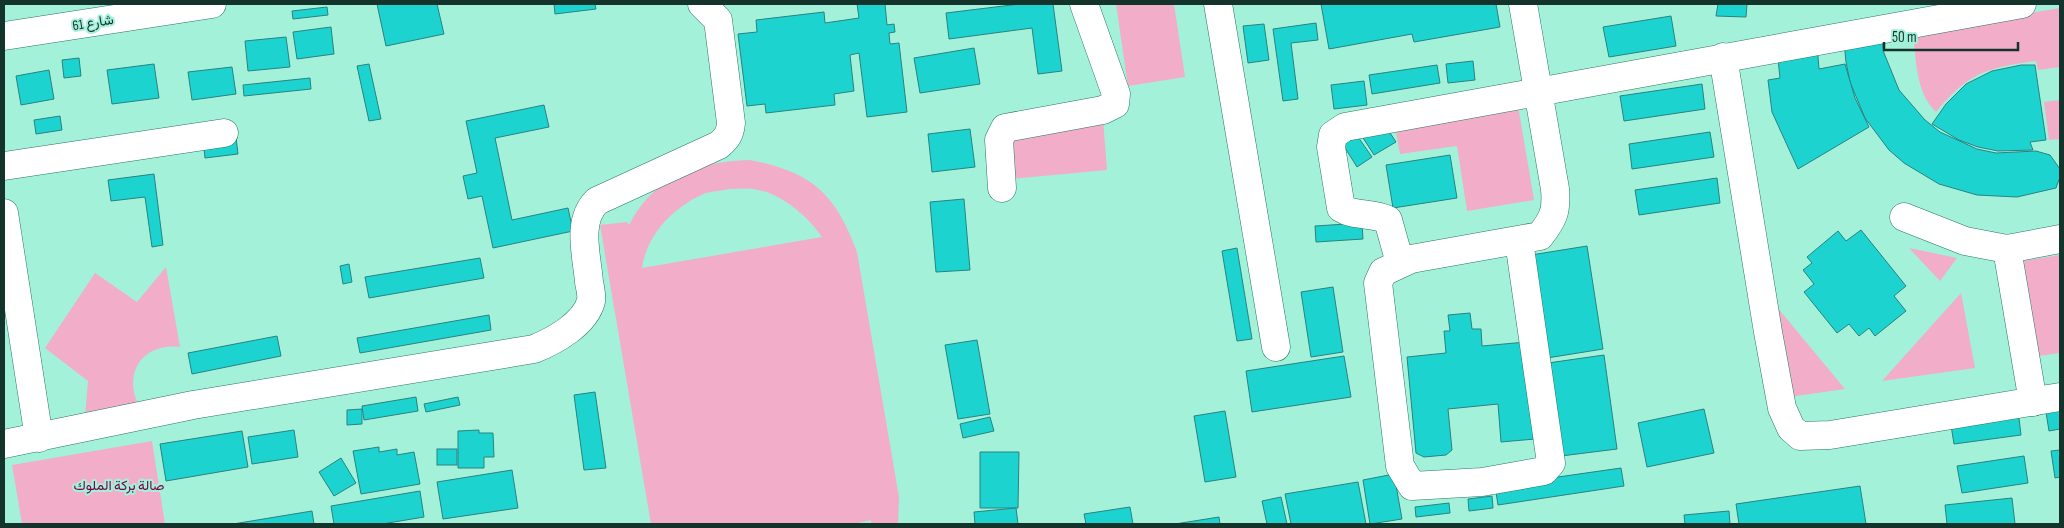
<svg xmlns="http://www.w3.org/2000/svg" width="2064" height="528" font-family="'Sofia Sans Condensed',Vazirmatn,sans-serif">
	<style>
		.green { fill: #f2adc9; fill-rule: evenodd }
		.building { fill: #1dd3d0; stroke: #288381 }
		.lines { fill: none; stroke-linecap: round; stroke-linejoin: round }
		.minor-casing { stroke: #287763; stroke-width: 29 }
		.minor { stroke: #fff; stroke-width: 28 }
		.labels { text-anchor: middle; stroke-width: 4; stroke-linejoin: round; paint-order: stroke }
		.street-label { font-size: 14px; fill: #14342b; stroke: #a4f1d9 }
		.park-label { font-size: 14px; fill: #790149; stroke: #a4f1d9 }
	</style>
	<rect width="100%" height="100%" fill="#a4f1d9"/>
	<!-- green -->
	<g class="green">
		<path d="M1116 4H1174L1185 77 1128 86Z"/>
		<path d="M2060 8V67L2038 70 2036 61C1987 68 1969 72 1936 112 1916 93 1916 60 1913 33Z"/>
		<path d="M1517 100 1534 200 1467 211 1457 146 1400 154 1394 120Z"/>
		<path d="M2060 100V139L2049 140 2044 102Z"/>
		<path d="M1103 119 1107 170 1000 180 996 129Z"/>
		<path d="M750 160C812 172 835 193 857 252L899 497 898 524H871V520L854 524H651L600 225 627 222 629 225C655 175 697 162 750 160ZM729 189C737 189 745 188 753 189 780 192 807 215 822 237L642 268C647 234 674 206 706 193 713 191 722 191 729 189Z"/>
		<path d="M1909 248 1957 258 1940 281Z"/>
		<path d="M2060 255V353L2032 357 2016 262Z"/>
		<path d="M166 267 180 347C144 343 123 371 138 404L85 417 88 381 45 348 95 273 137 302Z"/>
		<path d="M1961 293 1975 368 1882 381Z"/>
		<path d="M1767 295 1845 389 1782 398Z"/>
		<path d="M152 441 165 524H22L12 465Z"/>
	</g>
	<!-- building -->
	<g class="building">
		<path d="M377 4H437L444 34 386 46Z"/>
		<path d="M554 4H595L596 9 555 14Z"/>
		<path d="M857 4H885L887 25 894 24 895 32 889 33 890 44 899 43 907 112 867 117 859 53 850 55 854 91 834 94 835 105 766 113 765 104 747 106 738 34 757 32 756 20 824 12 825 23 859 18Z"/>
		<path d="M1020 4H1053L1062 71 1038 74 1032 28 949 39 946 13Z"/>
		<path d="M1321 4H1496L1500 27 1414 42 1412 34 1329 49Z"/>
		<path d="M1718 4H1747L1746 17 1716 16Z"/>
		<path d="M327 7 328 15 293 19 292 11Z"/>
		<path d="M1671 16 1676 46 1609 57 1603 27Z"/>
		<path d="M1316 23 1318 40 1291 43 1298 99 1283 101 1273 29Z"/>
		<path d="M1264 24 1269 60 1248 63 1243 26Z"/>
		<path d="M331 27 334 54 297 59 293 32Z"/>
		<path d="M1881 33 1884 53 1899 90 1925 120 1940 132 1977 149 1996 153 2036 151 2050 155 2060 169V177L2056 188 2017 197 1977 195 1939 184 1904 163 1889 150 1865 118 1850 82 1846 62 1844 42Z"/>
		<path d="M286 37 290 67 248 71 245 41Z"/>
		<path d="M1817 45 1819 69 1845 64 1855 98 1869 127 1798 169 1772 112 1768 80 1780 78 1777 50Z"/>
		<path d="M974 48 980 84 920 93 914 58Z"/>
		<path d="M79 58 81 76 64 78 62 60Z"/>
		<path d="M1473 61 1475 80 1448 83 1446 64Z"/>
		<path d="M154 64 159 98 112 104 107 70Z"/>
		<path d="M369 64 381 119 369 121 357 66Z"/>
		<path d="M1437 65 1440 83 1372 94 1369 75Z"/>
		<path d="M2021 65H2035L2046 140 2030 142 2033 150 1998 151 1978 147 1959 140 1932 124 1946 104 1966 84 1992 71Z"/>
		<path d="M232 67 236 94 192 100 188 72Z"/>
		<path d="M49 70 54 99 21 105 16 76Z"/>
		<path d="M310 78 311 89 244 96 243 85Z"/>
		<path d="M1364 81 1367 105 1334 109 1331 85Z"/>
		<path d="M1702 84 1705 109 1624 121 1620 96Z"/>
		<path d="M544 105 549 127 495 138 512 220 568 208 573 231 493 248 482 196 468 199 463 176 477 173 466 121Z"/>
		<path d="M60 116 62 130 36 134 34 120Z"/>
		<path d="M1379 116 1396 142 1374 155 1358 130Z"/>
		<path d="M970 129 975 167 932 172 928 134Z"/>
		<path d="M1710 132 1714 157 1632 169 1629 144Z"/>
		<path d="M1356 134 1372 157 1357 167 1342 143Z"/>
		<path d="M236 137 238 154 205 158 203 140Z"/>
		<path d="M1450 155 1457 198 1393 208 1386 165Z"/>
		<path d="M154 174 163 245 152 247 145 197 111 201 108 180Z"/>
		<path d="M1717 178 1720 203 1639 215 1635 190Z"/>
		<path d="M964 199 970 270 936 272 930 202Z"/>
		<path d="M1362 223 1363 239 1316 242 1315 226Z"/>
		<path d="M1861 230 1906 286 1894 296 1906 311 1875 336 1869 328 1859 336 1849 324 1837 333 1804 292 1814 284 1803 270 1812 263 1807 257 1838 231 1846 241Z"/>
		<path d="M1587 246 1603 349 1547 358 1531 255Z"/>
		<path d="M1237 248 1252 339 1237 341 1222 251Z"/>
		<path d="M480 258 484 278 369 298 365 277Z"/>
		<path d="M349 264 352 282 343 284 340 266Z"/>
		<path d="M1333 287 1343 352 1311 357 1301 292Z"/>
		<path d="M1470 313 1472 329H1481L1482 346 1526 342 1535 439 1501 442 1498 404 1448 409 1452 450 1446 455 1424 457 1416 453 1407 357 1446 353 1444 331H1450L1448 315Z"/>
		<path d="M489 315 491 330 360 353 357 338Z"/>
		<path d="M277 336 281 356 192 374 188 353Z"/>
		<path d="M977 340 990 414 958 419 945 345Z"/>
		<path d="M1604 355 1617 449 1561 456 1548 363Z"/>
		<path d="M1344 356 1351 397 1252 412 1246 371Z"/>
		<path d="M595 392 606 468 584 470 574 395Z"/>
		<path d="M416 397 418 411 364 420 362 406Z"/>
		<path d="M458 397 460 405 426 412 424 404Z"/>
		<path d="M2060 403V429L2049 431 2045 406Z"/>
		<path d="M362 409V424L347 425V410Z"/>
		<path d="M1704 409 1714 453 1647 467 1638 423Z"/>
		<path d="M2018 410 2021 435 1954 444 1950 419Z"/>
		<path d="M1225 411 1236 477 1205 482 1194 416Z"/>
		<path d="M990 417 994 431 963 438 960 424Z"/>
		<path d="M294 430 298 457 252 464 248 437Z"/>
		<path d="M479 430V433H493L494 457H484V468H458V431Z"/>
		<path d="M242 431 248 467 166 481 160 444Z"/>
		<path d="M379 447V452L397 449V455L414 452 420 484 361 494 353 451Z"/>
		<rect x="437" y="449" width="20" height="16"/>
		<path d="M2060 450V477L2055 478 2051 451Z"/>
		<path d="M980 452H1019L1018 508H980Z"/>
		<path d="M2024 456 2028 483 1962 493 1957 466Z"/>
		<path d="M341 458 356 483 334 496 319 472Z"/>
		<path d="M1621 468 1624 486 1498 505 1495 486Z"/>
		<path d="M512 470 518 508 443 519 437 482Z"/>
		<path d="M1394 474 1402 519 1370 524 1363 480Z"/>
		<path d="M1358 482 1366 524H1291L1285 494Z"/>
		<path d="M1860 486 1866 524H1739L1736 504Z"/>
		<path d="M420 491 424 517 382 524H334L331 506Z"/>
		<path d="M1492 496 1493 508 1469 511 1468 499Z"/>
		<path d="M1281 497 1287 524H1267L1262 501Z"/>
		<path d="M2012 498 2015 524H1947L1945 505Z"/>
		<path d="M1449 503 1450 513 1416 517 1415 507Z"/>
		<path d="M1130 507 1133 524H1086L1084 514Z"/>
		<path d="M1016 508 1018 524H975L974 512Z"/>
		<path d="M312 511 314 524H233Z"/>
		<path d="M1729 511 1730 524H1685L1684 515Z"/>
		<path d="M1219 517 1220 524H1175Z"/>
	</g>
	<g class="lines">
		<!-- minor casing -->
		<g class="minor-casing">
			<g id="minor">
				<path d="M1218 4 1276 347"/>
				<path d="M4 36 212 4"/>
				<path d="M1723 57 1768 332 1782 408 1791 428 1800 436 1830 435 2060 397"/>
				<path d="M4 166 224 133"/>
				<path d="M1002 188 999 140 1005 128 1103 110 1115 104 1116 94 1084 4"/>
				<path d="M4 213 39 438"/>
				<path d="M1904 217 1965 241 2007 249 2060 239"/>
				<path d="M1519 241 1551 463 1544 471 1482 482 1412 486 1400 466 1378 283 1383 272 1411 259 1540 236C1553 219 1557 212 1555 189L1523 4"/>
				<path d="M2007 249 2033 402"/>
				<path d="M1400 263 1388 220C1372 212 1355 217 1341 208L1331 147 1333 135 1345 127 2022 4"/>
				<path d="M4 444 193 405 534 349C554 341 585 324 591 301 592 295 590 287 589 282 587 256 576 221 597 201L719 145C727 138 730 134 731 123L718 20 702 4"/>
			</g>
		</g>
		<!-- minor -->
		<use href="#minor" class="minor"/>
	</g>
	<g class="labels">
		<!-- street labels -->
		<g class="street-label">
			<text transform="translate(93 22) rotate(-9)" y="5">شارع 61</text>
		</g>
		<!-- park labels -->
		<g class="park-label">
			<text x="119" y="490">صالة بركة الملوك</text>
		</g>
	</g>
	<!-- border -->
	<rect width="2064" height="528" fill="none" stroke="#14342b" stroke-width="10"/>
	<!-- scale -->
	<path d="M1884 42v8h134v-8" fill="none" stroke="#14342b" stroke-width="2.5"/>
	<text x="1892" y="42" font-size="15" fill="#14342b" stroke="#a4f1d9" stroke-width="4" paint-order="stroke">50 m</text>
</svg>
